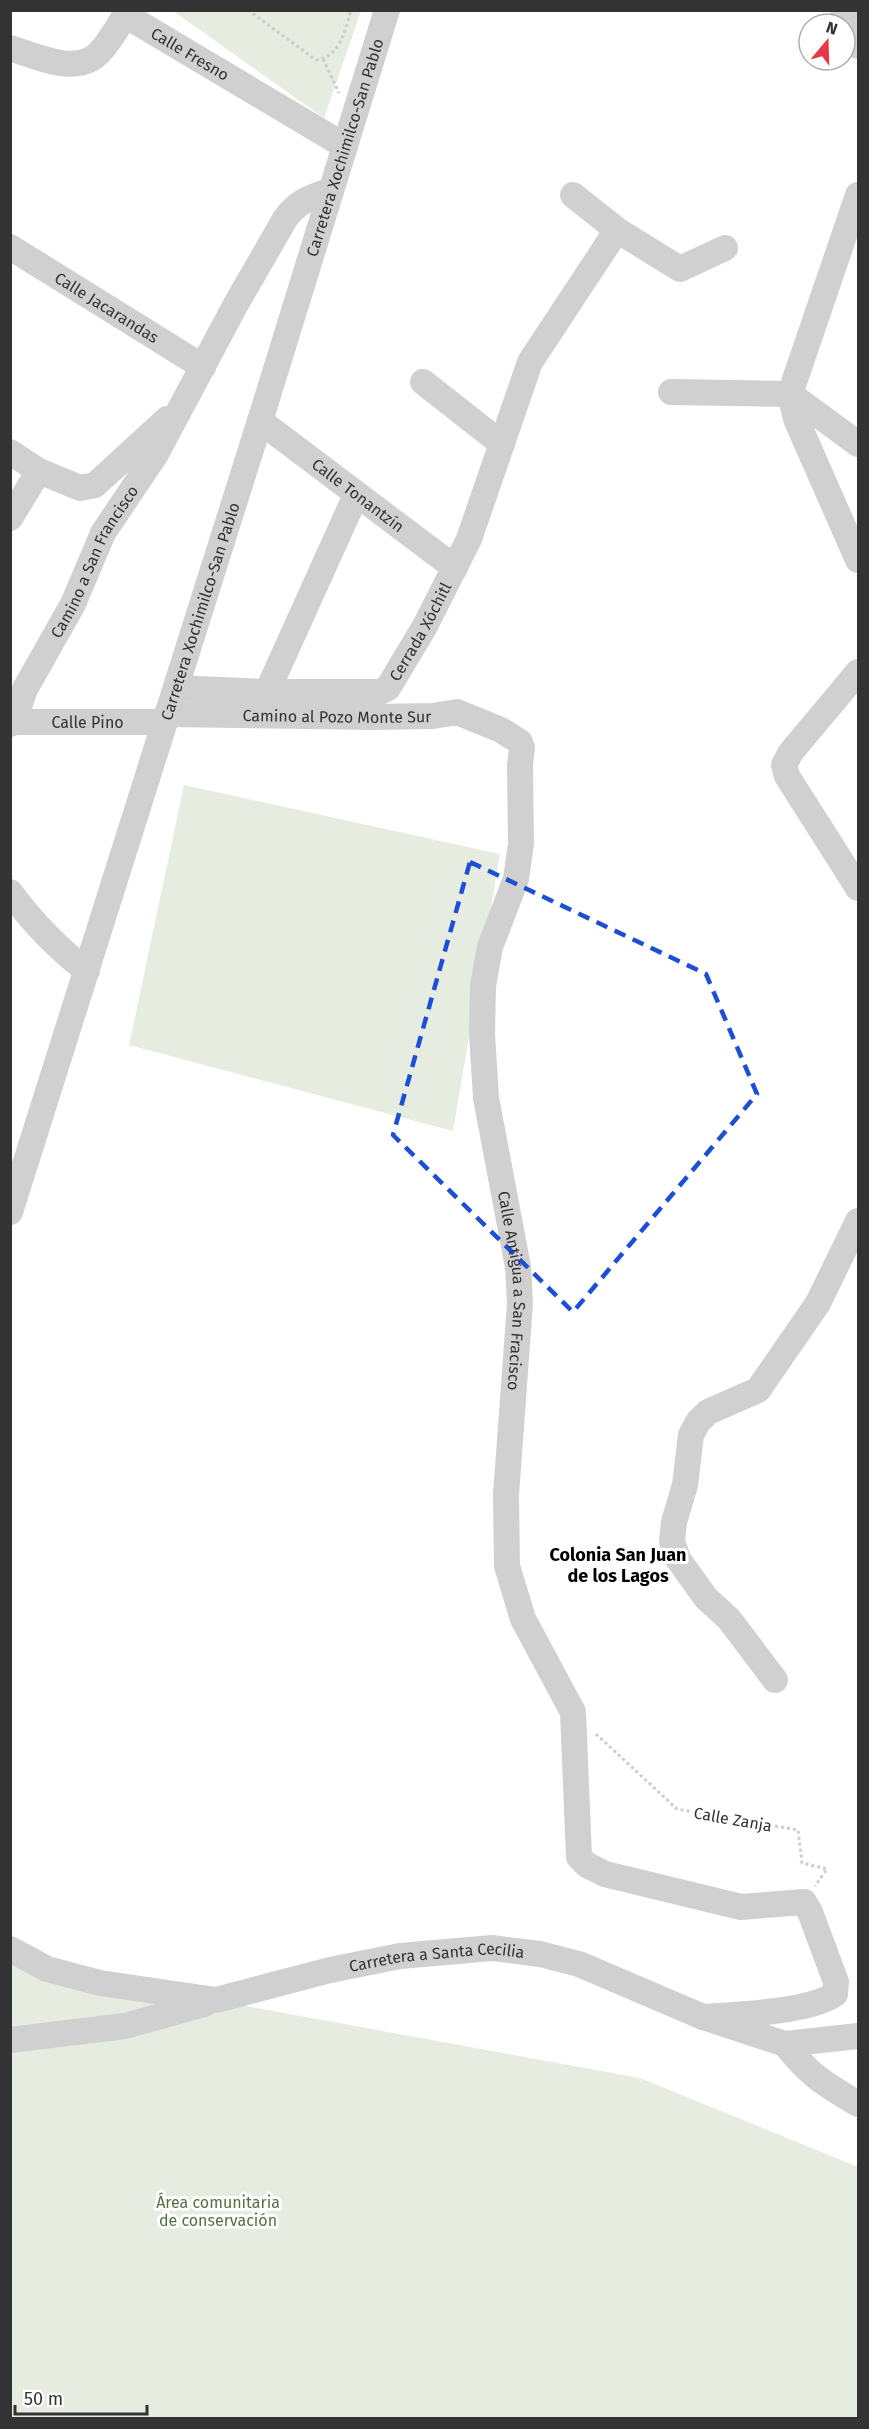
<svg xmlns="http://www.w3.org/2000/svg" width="869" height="2429" font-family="'Fira Sans',sans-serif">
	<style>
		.green { fill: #e6ecdf }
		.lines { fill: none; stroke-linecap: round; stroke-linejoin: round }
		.path { stroke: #cdcdcd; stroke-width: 3; stroke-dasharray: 3 3; stroke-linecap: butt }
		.minor { stroke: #d0d0d0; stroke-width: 26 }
		.marked { fill: none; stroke: #1d4ed8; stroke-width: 4.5; stroke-dasharray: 12 8; stroke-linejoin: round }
		.labels { text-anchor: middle; stroke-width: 6; stroke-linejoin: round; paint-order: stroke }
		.street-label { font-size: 16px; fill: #333; stroke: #fff }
		.park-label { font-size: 16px; fill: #56703f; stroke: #fff }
		.neighbourhood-label { font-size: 18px; font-weight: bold; fill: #000; stroke: #fff }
	</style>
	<rect width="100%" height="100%" fill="#fff"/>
	<!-- green -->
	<g class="green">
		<path d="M173 11H361L324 118Z"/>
		<path d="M184 785 500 854 453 1131 129 1045Z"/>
		<path d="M10 1963 640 2078 858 2167V2418H11Z"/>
	</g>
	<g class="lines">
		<!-- path -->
		<g class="path">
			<path d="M248 10 316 60C340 57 345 31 351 10"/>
			<path d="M323 59 339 93"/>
			<path d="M596 1734 677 1809 798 1830 802 1863 827 1869 815 1886"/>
		</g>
		<!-- minor -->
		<g class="minor">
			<path d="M843 10 858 46"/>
			<path id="s1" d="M10 48C33 55 68 72 91 59 103 53 118 27 125 15L345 146"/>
			<path d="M573 195 617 230 680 269 725 248"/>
			<path d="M858 195 790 394 796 419 858 560"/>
			<path id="s2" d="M10 247 203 367"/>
			<path d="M423 382 502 444"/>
			<path d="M671 392 790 394 858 444"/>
			<path id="s3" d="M260 421 455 568"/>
			<path d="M10 452 39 471 80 488 95 485 167 419"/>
			<path d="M10 518 39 471"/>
			<path d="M858 672 791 752 784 765 787 776 858 888"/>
			<path id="s4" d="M176 688 267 692H379L388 688 425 626 469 539 530 362 617 230"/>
			<path d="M267 692 356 495"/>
			<path id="s5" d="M167 714 374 717 433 716 457 712 501 730 520 742 522 748 520 765 521 844 516 879 490 947 483 986 482 1034 486 1098 518 1267 520 1303 506 1495 507 1566 523 1619 573 1712 579 1857 587 1865 605 1874 741 1907 804 1902 810 1912 836 1982 835 1994C810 2012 735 2015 703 2017"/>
			<path id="s6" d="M14 722 25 689 73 604 103 533 156 454 236 304 285 219C297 202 310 197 330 191"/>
			<path id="s7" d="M10 724 14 722H164"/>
			<path d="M10 892C33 923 57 948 87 971"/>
			<path id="s8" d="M10 1212 260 421 387 10"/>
			<path d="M775 1680 729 1619 706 1598 678 1559 672 1541 674 1522 685 1485 691 1435 698 1422 708 1412 758 1390 818 1303 858 1221"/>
			<path id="s9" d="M10 1949 47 1969 100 1983 216 2000 330 1970 400 1956 492 1948 540 1954 579 1964 703 2017 785 2044 858 2036"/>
			<path d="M10 2040 125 2026 204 2004"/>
			<path d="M785 2044C810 2076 825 2084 858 2104"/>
		</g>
	</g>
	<!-- marked area -->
	<path class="marked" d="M470 862 706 974 757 1094 573 1312 393 1135Z"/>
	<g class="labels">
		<!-- street labels -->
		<g class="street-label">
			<text dy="6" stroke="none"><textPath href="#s1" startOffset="216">Calle Fresno</textPath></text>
			<text dy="6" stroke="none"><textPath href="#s8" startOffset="1116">Carretera Xochimilco-San Pablo</textPath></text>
			<text dy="6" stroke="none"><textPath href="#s2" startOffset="114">Calle Jacarandas</textPath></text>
			<text dy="6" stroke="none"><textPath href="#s3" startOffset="123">Calle Tonantzín</textPath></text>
			<text dy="6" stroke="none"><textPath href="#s6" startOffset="180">Camino a San Francisco</textPath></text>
			<text dy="6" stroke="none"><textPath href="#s8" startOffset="630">Carretera Xochimilco-San Pablo</textPath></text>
			<text dy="6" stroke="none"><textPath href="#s4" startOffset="278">Cerrada Xóchitl</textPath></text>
			<text dy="6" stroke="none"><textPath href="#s5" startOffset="170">Camino al Pozo Monte Sur</textPath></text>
			<text dy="6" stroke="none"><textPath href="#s7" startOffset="78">Calle Pino</textPath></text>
			<text dy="6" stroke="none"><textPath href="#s5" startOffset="918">Calle Antigua a San Fracisco</textPath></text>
			<text transform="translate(733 1819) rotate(10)" y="6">Calle Zanja</text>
			<text dy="6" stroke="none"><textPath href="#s9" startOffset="440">Carretera a Santa Cecilia</textPath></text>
		</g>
		<!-- park labels -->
		<g class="park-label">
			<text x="218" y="2208">Área comunitaria<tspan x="218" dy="18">de conservación</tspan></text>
		</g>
		<!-- neighbourhood labels -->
		<g class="neighbourhood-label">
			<text x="618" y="1561">Colonia San Juan<tspan x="618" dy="21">de los Lagos</tspan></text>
		</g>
	</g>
	<!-- border -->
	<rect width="869" height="2429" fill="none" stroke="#333333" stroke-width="24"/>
	<!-- north arrow -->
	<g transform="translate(827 42) rotate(19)"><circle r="28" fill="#ffffff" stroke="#adadad" stroke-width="1.5"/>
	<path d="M0-4.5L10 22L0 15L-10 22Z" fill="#e63946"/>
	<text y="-9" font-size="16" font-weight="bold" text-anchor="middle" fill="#333333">N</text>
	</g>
	<!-- scale -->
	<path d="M15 2405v9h132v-9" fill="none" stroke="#333333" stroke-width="3"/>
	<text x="24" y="2405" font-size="18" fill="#333333" stroke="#ffffff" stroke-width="4.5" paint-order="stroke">50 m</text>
</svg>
